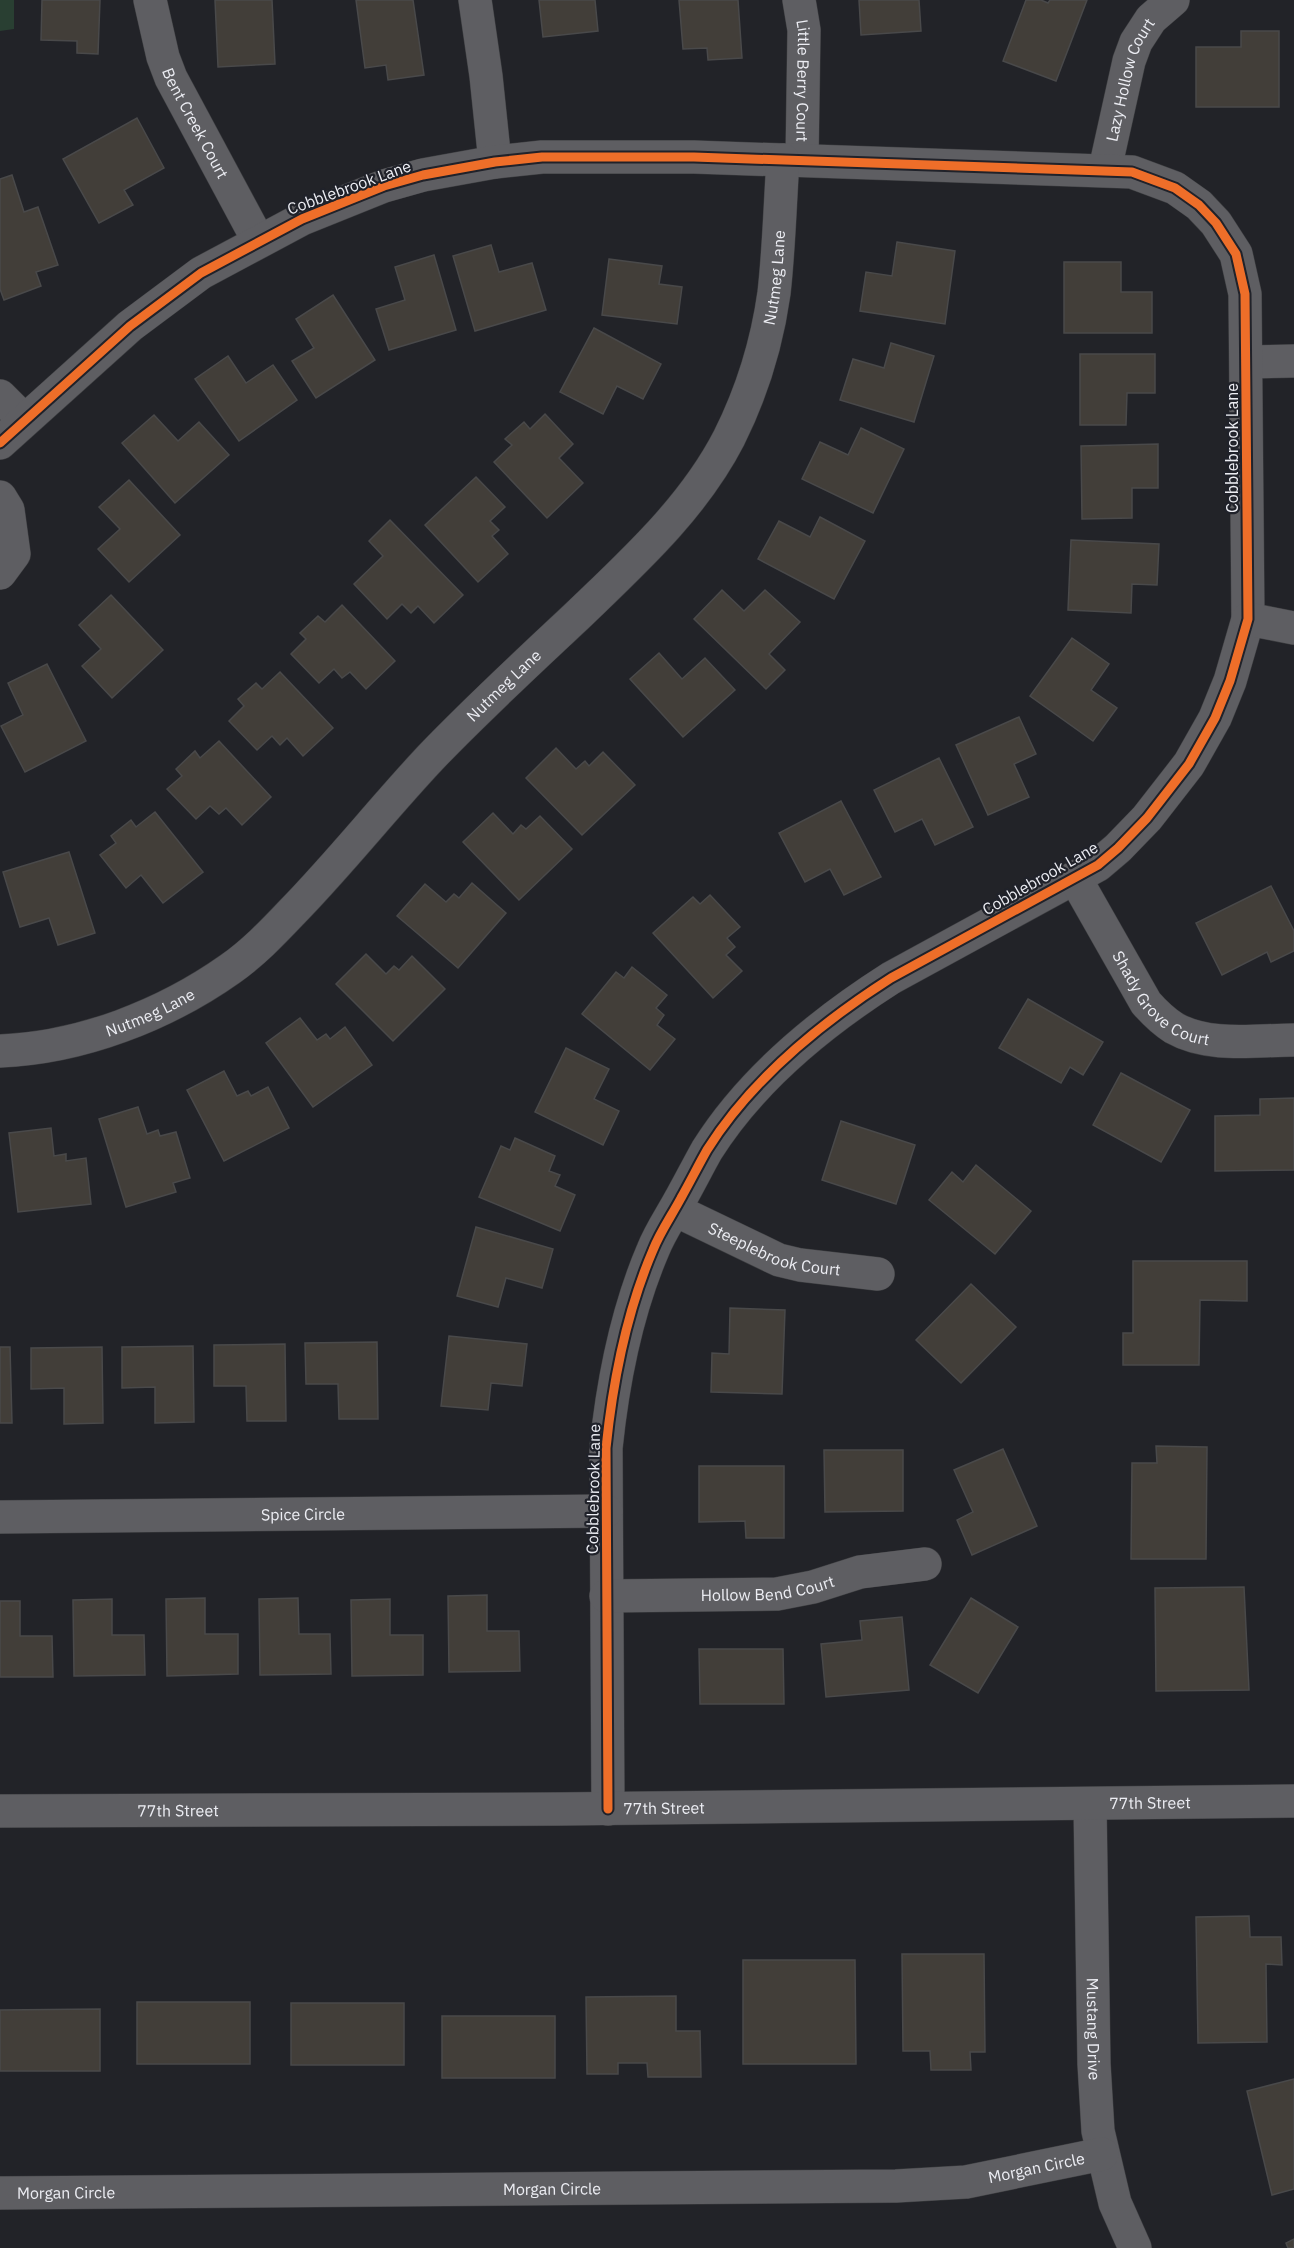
<svg xmlns="http://www.w3.org/2000/svg" width="1294" height="2248" font-family="'IBM Plex Sans',sans-serif">
	<style>
		.green { fill: #293f32 }
		.building { fill: #423e39; stroke: #49494a; stroke-width: 1.5 }
		.lines { fill: none; stroke-linecap: round; stroke-linejoin: round }
		.street-casing { stroke: #3d3e41; stroke-width: 34 }
		.street { stroke: #5e5e62; stroke-width: 33 }
		.cycleway-casing { stroke: #20222a; stroke-width: 13 }
		.cycleway { stroke: #ee6e29; stroke-width: 9 }
		.labels { text-anchor: middle; stroke-width: 4.5; stroke-linejoin: round; paint-order: stroke }
		.street-label { font-size: 16px; fill: #ecedf3; stroke: #20222a }
	</style>
	<rect width="100%" height="100%" fill="#222328"/>
	<!-- green -->
	<path class="green" d="M0 0H14V29L0 31Z"/>
	<!-- building -->
	<g class="building">
		<path d="M42 0H100L98 54 77 53V41L41 40Z"/>
		<path d="M215 0H272L275 64 218 67Z"/>
		<path d="M356 0H413L424 75 388 80 386 65 365 68Z"/>
		<path d="M539 0H595L598 31 543 37Z"/>
		<path d="M679 0H738L742 58 708 60 707 48 683 49Z"/>
		<path d="M859 0H919L921 31 861 35Z"/>
		<path d="M1026 0H1041L1048 3 1050 0H1087L1056 81 1003 61Z"/>
		<path d="M1241 31H1279V107H1196V47H1241Z"/>
		<path d="M137 118 164 168 124 190 133 205 99 223 63 159Z"/>
		<path d="M12 175 24 212 38 207 58 265 36 272 41 286 4 300 0 289V179Z"/>
		<path d="M897 242 955 251 945 324 860 311 866 272 892 276Z"/>
		<path d="M491 245 499 272 532 263 546 310 475 331 453 256Z"/>
		<path d="M434 255 456 330 389 350 376 309 405 300 395 267Z"/>
		<path d="M609 259 662 266 659 284 682 287 677 324 602 315Z"/>
		<path d="M1064 262H1121V292H1152V333H1064Z"/>
		<path d="M333 295 375 360 316 398 292 361 314 348 296 319Z"/>
		<path d="M594 328 661 364 643 399 617 386 603 414 560 392Z"/>
		<path d="M891 343 934 356 914 422 840 400 853 359 884 368Z"/>
		<path d="M1080 354H1155V393H1127L1126 425H1080Z"/>
		<path d="M228 356 246 383 273 365 297 400 239 441 195 379Z"/>
		<path d="M545 414 573 444 559 458 583 483 547 518 494 462 512 445 505 439 524 422 530 429Z"/>
		<path d="M154 415 178 441 199 422 229 455 175 503 122 443Z"/>
		<path d="M861 428 904 449 873 513 802 479 820 442 848 455Z"/>
		<path d="M1158 444V488H1132V518L1082 519 1081 446Z"/>
		<path d="M476 477 505 507 490 521 499 530 492 536 508 554 478 582 425 525Z"/>
		<path d="M129 480 180 535 129 582 98 549 120 529 99 507Z"/>
		<path d="M820 517 865 541 834 599 758 559 779 521 810 537Z"/>
		<path d="M390 520 463 595 434 623 418 606 411 613 402 604 387 619 354 584 383 556 369 541Z"/>
		<path d="M1071 540 1159 544 1157 585 1132 584 1131 613 1068 610Z"/>
		<path d="M722 590 744 611 765 590 800 622 769 654 785 670 766 689 694 619Z"/>
		<path d="M111 595 163 650 112 698 82 666 101 649 79 625Z"/>
		<path d="M342 605 395 661 366 689 350 672 342 678 334 669 319 683 291 654 306 639 300 633 318 616 325 622Z"/>
		<path d="M1072 638 1109 664 1091 690 1117 708 1093 741 1030 696Z"/>
		<path d="M659 653 682 679 705 658 735 690 683 737 630 679Z"/>
		<path d="M47 664 86 741 25 772 1 726 23 715 8 683Z"/>
		<path d="M280 672 333 728 303 756 287 738 280 745 272 736 257 750 229 721 244 706 238 699 256 683 262 689Z"/>
		<path d="M1019 717 1036 754 1014 764 1029 797 988 815 956 745Z"/>
		<path d="M219 741 271 797 242 825 226 808 219 814 210 806 196 819 167 789 182 776 176 769 195 751 200 758Z"/>
		<path d="M556 748 576 769 585 761 589 766 603 752 635 785 582 835 526 778Z"/>
		<path d="M939 758 973 827 935 845 922 819 895 832 874 790Z"/>
		<path d="M841 801 881 877 844 895 830 869 805 882 779 833Z"/>
		<path d="M155 812 203 872 163 903 141 875 126 888 100 855 116 843 111 836 131 820 136 827Z"/>
		<path d="M493 813 513 834 521 825 526 829 540 816 572 849 519 900 463 842Z"/>
		<path d="M69 852 95 933 58 945 49 918 20 927 3 872Z"/>
		<path d="M472 883 506 913 458 968 397 916 425 884 446 902 454 894 459 898Z"/>
		<path d="M1271 886 1294 931V951L1271 962 1267 952 1222 975 1196 923Z"/>
		<path d="M710 895 740 927 727 938 735 947 726 955 742 971 713 998 653 933 693 897 700 904Z"/>
		<path d="M366 954 386 974 394 966 399 970 412 956 445 989 393 1041 336 984Z"/>
		<path d="M632 967 667 995 656 1008 664 1015 657 1025 675 1039 650 1070 582 1014 616 972 624 978Z"/>
		<path d="M1028 999 1103 1042 1083 1075 1070 1067 1061 1083 999 1048Z"/>
		<path d="M300 1018 317 1040 326 1034 330 1039 345 1027 372 1065 313 1107 266 1043Z"/>
		<path d="M566 1048 609 1069 594 1099 619 1111 603 1145 535 1112Z"/>
		<path d="M224 1071 237 1096 248 1091 251 1096 268 1087 289 1128 224 1161 187 1090Z"/>
		<path d="M1121 1073 1190 1110 1161 1162 1093 1125Z"/>
		<path d="M1294 1098V1170L1215 1171V1116L1260 1115V1099Z"/>
		<path d="M138 1107 147 1134 158 1130 160 1136 176 1132 190 1178 173 1183 176 1192 126 1207 99 1119Z"/>
		<path d="M841 1121 915 1145 896 1204 822 1180Z"/>
		<path d="M51 1128 54 1156 66 1154V1161L86 1158 91 1204 18 1212 9 1133Z"/>
		<path d="M515 1138 555 1156 549 1171 560 1175 555 1186 575 1195 560 1231 479 1197 501 1146 510 1150Z"/>
		<path d="M976 1165 1031 1211 995 1254 929 1200 952 1172 963 1182Z"/>
		<path d="M476 1227 553 1249 542 1288 506 1278 498 1307 457 1296Z"/>
		<path d="M1133 1261H1247V1301L1200 1300 1199 1365H1123V1333H1133Z"/>
		<path d="M971 1284 1016 1327 961 1383 916 1340Z"/>
		<path d="M730 1308 785 1310 782 1394 711 1392 712 1353 729 1354Z"/>
		<path d="M449 1336 527 1344 522 1386 491 1383 488 1410 441 1406Z"/>
		<path d="M377 1342 378 1419H339L338 1384H306L305 1343Z"/>
		<path d="M285 1344 286 1421H247L246 1386H214V1345Z"/>
		<path d="M193 1346 194 1422 155 1423V1387L122 1388V1347Z"/>
		<path d="M0 1347H10L12 1423H0Z"/>
		<path d="M102 1347 103 1423 64 1424V1388L31 1389V1348Z"/>
		<path d="M1156 1446 1207 1447 1206 1559H1131L1132 1463H1157Z"/>
		<path d="M1003 1449 1037 1526 972 1555 957 1520 973 1512 954 1470Z"/>
		<path d="M824 1450H903V1511L825 1512Z"/>
		<path d="M699 1466H784V1538H746L745 1521 699 1522Z"/>
		<path d="M1244 1587 1249 1690 1156 1691 1155 1588Z"/>
		<path d="M487 1595V1631H519L520 1671 449 1672 448 1596Z"/>
		<path d="M205 1598V1634H238V1674L167 1676 166 1599Z"/>
		<path d="M298 1598 299 1634H330L331 1674 260 1675 259 1599Z"/>
		<path d="M971 1598 1018 1627 978 1693 930 1665Z"/>
		<path d="M112 1599V1635H144L145 1675 74 1676 73 1600Z"/>
		<path d="M390 1599V1635H423V1675L352 1676 351 1600Z"/>
		<path d="M0 1601H20V1636H52L53 1677H0Z"/>
		<path d="M902 1617 909 1690 826 1697 821 1644 862 1640 860 1621Z"/>
		<path d="M699 1649H783L784 1704H700Z"/>
		<path d="M1249 1916 1250 1937H1281L1282 1965 1266 1964 1267 2042 1198 2043 1196 1917Z"/>
		<path d="M902 1954H984L985 2052H970L971 2070H931L930 2051H903Z"/>
		<path d="M743 1960H855L856 2064H743Z"/>
		<path d="M676 1996V2031H700L701 2077H648L647 2063H618V2074H587L586 1997Z"/>
		<rect x="137" y="2002" width="113" height="62"/>
		<rect x="291" y="2003" width="113" height="62"/>
		<path d="M100 2009V2071H0V2010Z"/>
		<rect x="442" y="2016" width="113" height="62"/>
		<path d="M1294 2079V2189L1272 2195 1247 2091Z"/>
		<path d="M1294 2239V2248H1288L1286 2243Z"/>
	</g>
	<g class="lines">
		<!-- street casing -->
		<g class="street-casing">
			<g id="street">
				<path id="s1" d="M150 0 163 57 171 78 258 240"/>
				<path d="M475 0 486 76 495 162"/>
				<path id="s2" d="M799 0 804 30 802 160"/>
				<path id="s3" d="M1105 169 1129 61 1136 42 1151 19 1173 0"/>
				<path d="M1247 362 1294 361"/>
				<path d="M0 396 24 420"/>
				<path d="M0 443 130 326 201 273 302 219 384 186 423 175 495 162 542 157H694L1132 172 1175 188 1199 205 1216 223 1236 254 1245 294 1248 619 1230 681 1215 718 1189 764 1147 818 1118 848 1098 865 891 978C822 1022 751 1080 707 1150 698 1166 690 1182 681 1198 672 1215 660 1232 653 1250 626 1313 613 1380 606 1448L608 1809"/>
				<path d="M0 497 8 510 14 554 0 573"/>
				<path d="M1248 619 1294 628"/>
				<path id="s4" d="M1075 878 1146 1003C1154 1012 1163 1021 1174 1028 1209 1048 1256 1040 1294 1040"/>
				<path id="s5" d="M0 1051C81 1048 165 1015 230 969 253 953 272 933 291 913 340 863 383 808 431 757 478 708 528 662 577 616 633 562 693 508 729 438 751 394 767 343 774 293 779 249 780 204 783 160"/>
				<path id="s6" d="M675 1210 779 1260 800 1265 878 1274"/>
				<path id="s7" d="M0 1517 606 1511"/>
				<path id="s8" d="M606 1596 777 1594 813 1587 860 1572 925 1564"/>
				<path id="s9" d="M1090 1804 1094 2064 1098 2131 1115 2203 1135 2248"/>
				<path id="s10" d="M0 1811 559 1809 1294 1801"/>
				<path id="s11" d="M0 2193 896 2186 966 2182 1102 2154"/>
			</g>
		</g>
		<!-- street -->
		<use href="#street" class="street"/>
		<!-- cycleway casing -->
		<g class="cycleway-casing">
			<path id="cycleway" d="M0 443 130 326 201 273 302 219 384 186 423 175 495 162 542 157H694L1132 172 1175 188 1199 205 1216 223 1236 254 1245 294 1248 619 1230 681 1215 718 1189 764 1147 818 1118 848 1098 865 891 978C822 1022 751 1080 707 1150 698 1166 690 1182 681 1198 672 1215 660 1232 653 1250 626 1313 613 1380 606 1448L608 1809"/>
		</g>
		<!-- cycleway -->
		<use href="#cycleway" class="cycleway"/>
	</g>
	<g class="labels">
		<!-- street labels -->
		<g class="street-label">
			<text dy="6" stroke="none"><textPath href="#s2" startOffset="81">Little Berry Court</textPath></text>
			<text dy="6" stroke="none"><textPath href="#s3" startOffset="93">Lazy Hollow Court</textPath></text>
			<text dy="6" stroke="none"><textPath href="#s1" startOffset="132">Bent Creek Court</textPath></text>
			<text transform="translate(349 187) rotate(-20)" y="6">Cobblebrook Lane</text>
			<text dy="6" stroke="none"><textPath href="#s5" startOffset="1146">Nutmeg Lane</textPath></text>
			<text transform="translate(1232 448) rotate(-90)" y="6">Cobblebrook Lane</text>
			<text dy="6" stroke="none"><textPath href="#s5" startOffset="642">Nutmeg Lane</textPath></text>
			<text transform="translate(1040 878) rotate(-30)" y="6">Cobblebrook Lane</text>
			<text dy="6" stroke="none"><textPath href="#s4" startOffset="152">Shady Grove Court</textPath></text>
			<text dy="6" stroke="none"><textPath href="#s5" startOffset="156">Nutmeg Lane</textPath></text>
			<text dy="6" stroke="none"><textPath href="#s6" startOffset="108">Steeplebrook Court</textPath></text>
			<text transform="translate(593 1489) rotate(-89)" y="6">Cobblebrook Lane</text>
			<text dy="6" stroke="none"><textPath href="#s7" startOffset="303">Spice Circle</textPath></text>
			<text dy="6" stroke="none"><textPath href="#s8" startOffset="162">Hollow Bend Court</textPath></text>
			<text dy="6" stroke="none"><textPath href="#s10" startOffset="1150">77th Street</textPath></text>
			<text dy="6" stroke="none"><textPath href="#s10" startOffset="664">77th Street</textPath></text>
			<text dy="6" stroke="none"><textPath href="#s10" startOffset="178">77th Street</textPath></text>
			<text dy="6" stroke="none"><textPath href="#s9" startOffset="225">Mustang Drive</textPath></text>
			<text dy="6" stroke="none"><textPath href="#s11" startOffset="1038">Morgan Circle</textPath></text>
			<text dy="6" stroke="none"><textPath href="#s11" startOffset="552">Morgan Circle</textPath></text>
			<text dy="6" stroke="none"><textPath href="#s11" startOffset="66">Morgan Circle</textPath></text>
		</g>
	</g>
</svg>
